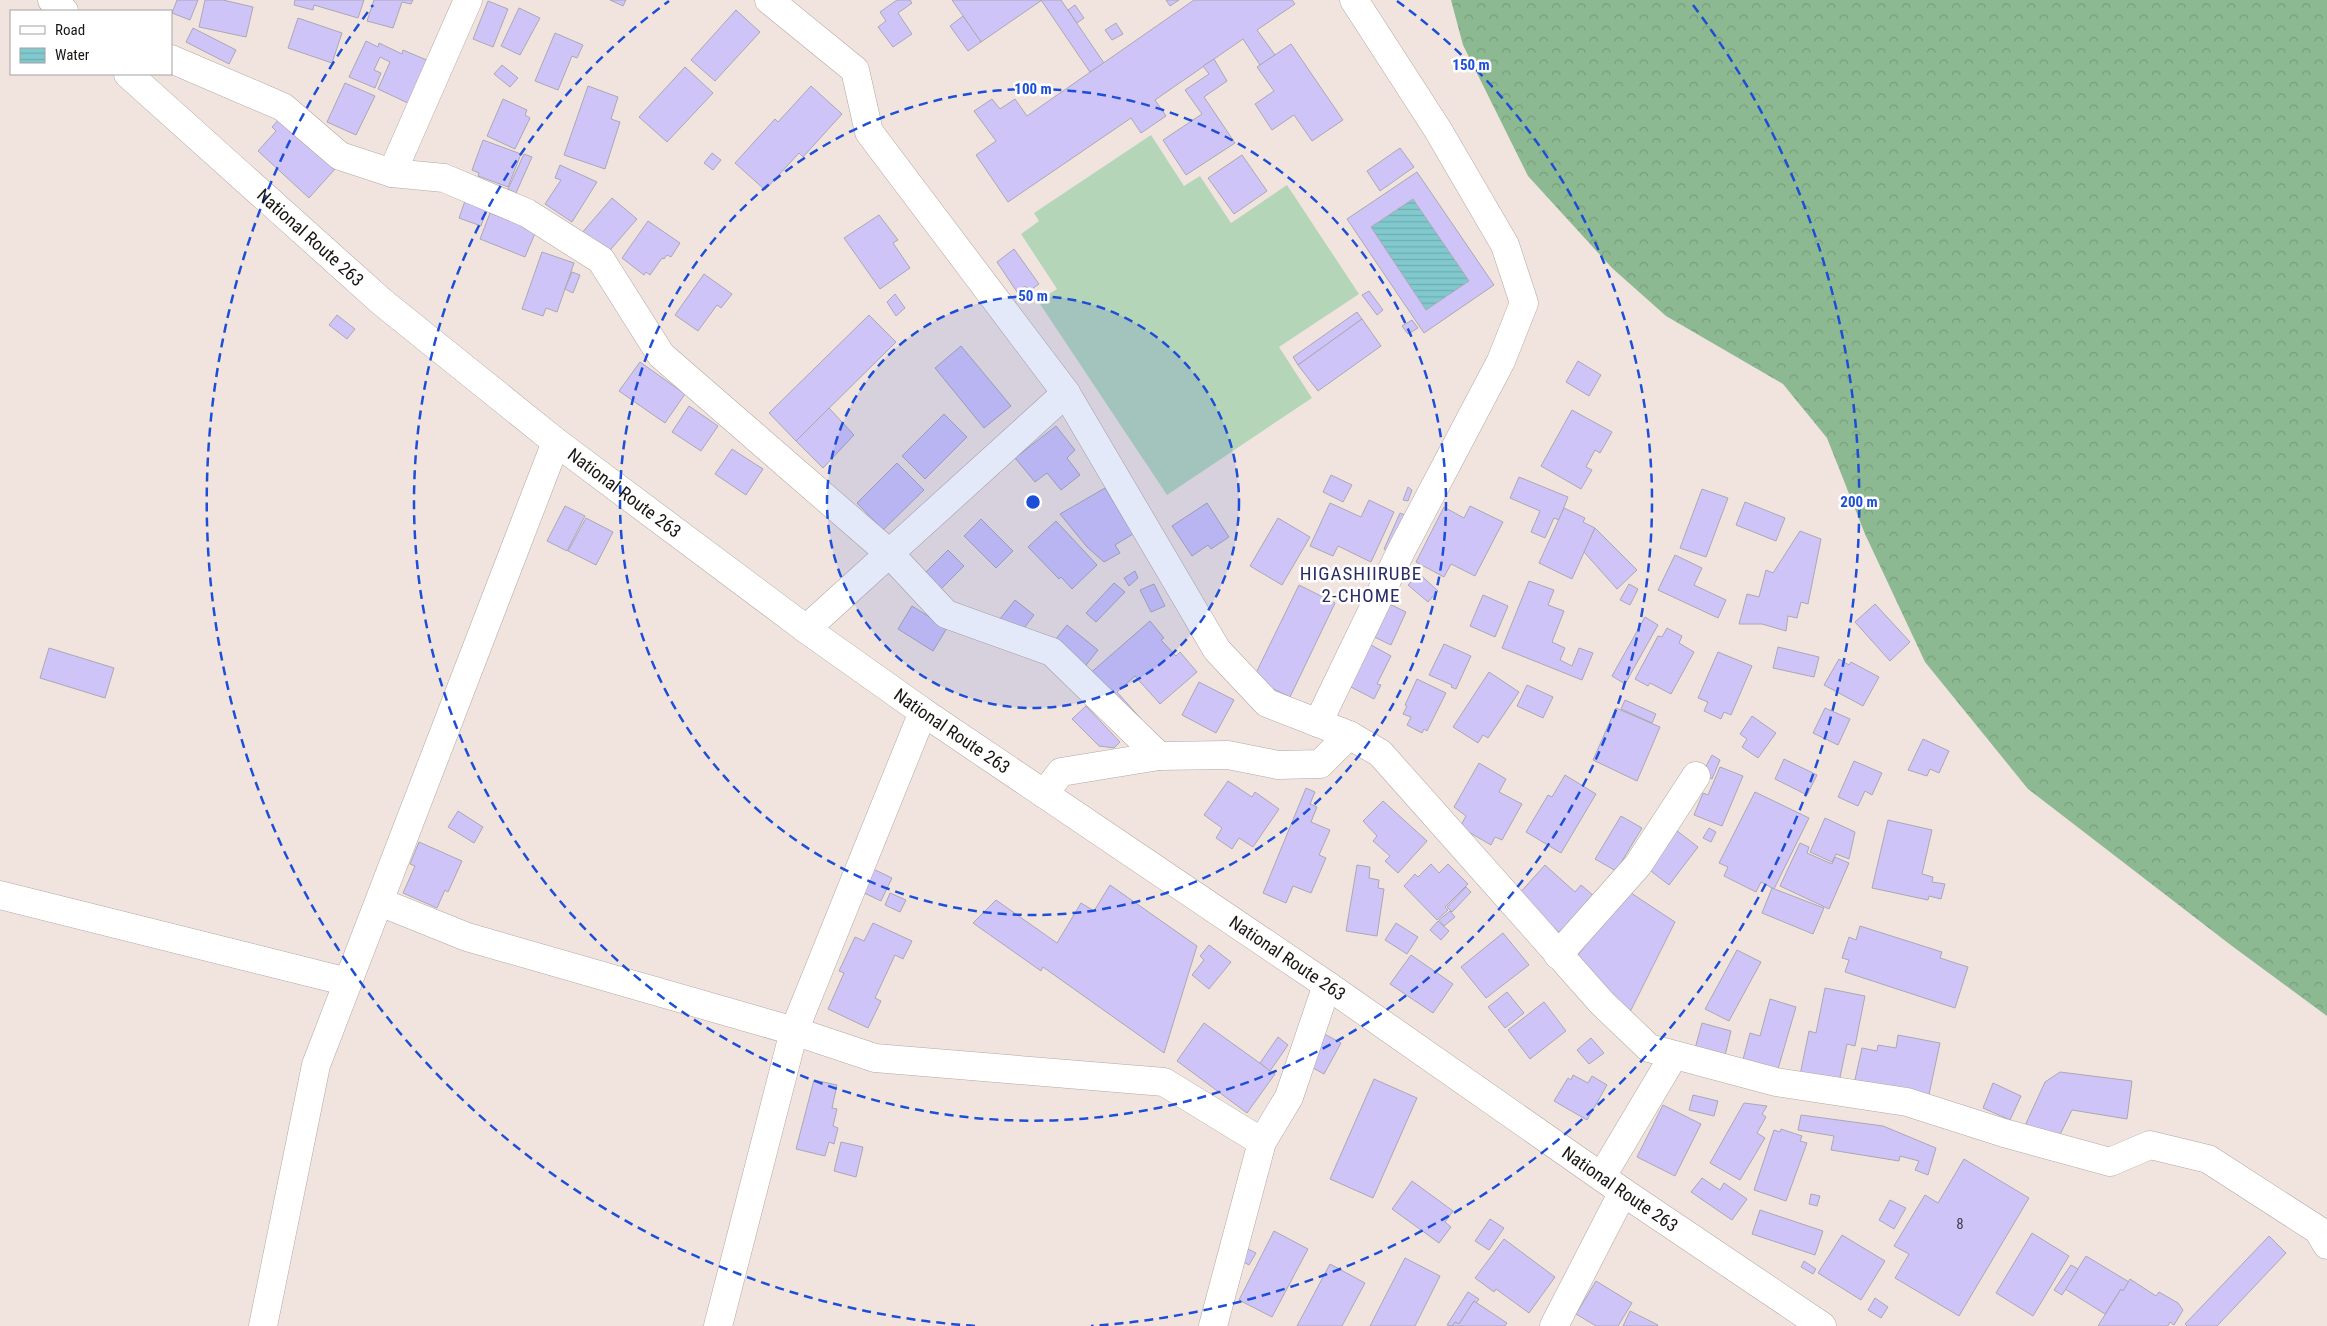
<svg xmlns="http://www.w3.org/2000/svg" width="2327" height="1326" font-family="'Roboto Condensed',sans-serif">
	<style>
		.forest { fill: url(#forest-crowns) }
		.garden { fill: #b5d5b9 }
		.water { fill: url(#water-rules) }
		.building { fill: #cfc4f8; stroke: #aaa8b3; fill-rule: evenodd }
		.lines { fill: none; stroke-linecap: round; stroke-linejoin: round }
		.minor-casing { stroke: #b3a7a2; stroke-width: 29 }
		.trunk-casing { stroke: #b3a7a2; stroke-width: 29 }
		.minor { stroke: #fff; stroke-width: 28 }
		.trunk { stroke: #fff; stroke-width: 28 }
		.ring { fill: none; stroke: #1d4ed8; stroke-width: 2.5; stroke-dasharray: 9 6 }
		.labels { text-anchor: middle; stroke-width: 5; stroke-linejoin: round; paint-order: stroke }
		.number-label { font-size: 15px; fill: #46414c }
		.street-label { font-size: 18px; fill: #191513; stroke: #fff }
		.neighbourhood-label { font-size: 19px; letter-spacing: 1px; fill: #2a2c66; stroke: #fff }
		.centre { fill: #1d4ed8; stroke: #fff; stroke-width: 2.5 }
		.ring-label { font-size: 15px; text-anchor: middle; font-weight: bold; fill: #1d4ed8; stroke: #fff; stroke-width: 5; stroke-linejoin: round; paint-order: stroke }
	</style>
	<defs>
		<pattern id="forest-crowns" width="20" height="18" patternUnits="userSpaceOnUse" patternTransform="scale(1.25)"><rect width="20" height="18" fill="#8cb992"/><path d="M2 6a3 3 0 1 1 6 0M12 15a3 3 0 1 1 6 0" fill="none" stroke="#789e7d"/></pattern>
		<pattern id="water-rules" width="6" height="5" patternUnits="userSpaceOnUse" patternTransform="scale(1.25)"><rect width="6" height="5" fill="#81c9ce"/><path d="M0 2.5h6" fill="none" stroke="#6facb0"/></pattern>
	</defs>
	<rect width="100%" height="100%" fill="#f1e4de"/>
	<!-- forest -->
	<path class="forest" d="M1451 0H2327V1016L2232 946 2028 789 1925 662 1865 534 1827 438 1783 384 1666 316 1612 268 1528 176 1463 45Z"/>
	<!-- garden -->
	<path class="garden" d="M1151 135 1184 186 1200 176 1231 223 1287 185 1359 294 1279 347 1312 398 1167 495 1038 301 1057 289 1021 234 1039 221 1034 213Z"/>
	<!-- water -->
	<path class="water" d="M1413 199 1469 281 1426 310 1371 227Z"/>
	<!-- building -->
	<g class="building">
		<path d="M177 0H198L190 20 172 13Z"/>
		<path d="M205 0H223L253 7 246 37 199 27Z"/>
		<path d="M295 0H364L358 18 314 5 313 10 294 5Z"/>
		<path d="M374 0H413L411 4 402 2 393 28 367 21Z"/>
		<path d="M610 0H626L623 6Z"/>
		<path d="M897 0H910L912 3 898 13 912 34 893 47 878 27 886 21 880 12Z"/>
		<path d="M952 0H1042L981 42Z"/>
		<path d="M1041 0H1061L1104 63 1090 72Z"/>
		<path d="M1166 0H1179L1170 6Z"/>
		<path d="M1194 0H1292L1295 4 1257 30 1275 55 1260 65 1243 39 1155 100 1166 116 1141 133 1131 118 1008 202 976 155 996 141 974 111 992 99 1000 109 1015 99 1027 116Z"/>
		<path d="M488 1 508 9 493 47 473 39Z"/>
		<path d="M1075 5 1084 18 1077 23 1068 10Z"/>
		<path d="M519 8 540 18 520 55 501 46Z"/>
		<path d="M736 10 760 32 715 81 691 60Z"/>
		<path d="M963 16 981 42 968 51 950 26Z"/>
		<path d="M298 18 342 33 332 63 288 48Z"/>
		<path d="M1116 23 1123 34 1112 40 1105 30Z"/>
		<path d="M193 28 236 50 229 64 186 42Z"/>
		<path d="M555 33 583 45 577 58 572 56 558 90 535 81Z"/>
		<path d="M366 41 378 47 379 43 402 54 403 50 429 61 410 104 378 89 390 62 380 57 374 70 381 73 375 88 349 77Z"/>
		<path d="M1291 44 1343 120 1312 141 1294 115 1272 130 1255 104 1274 91 1257 67Z"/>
		<path d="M1214 59 1227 81 1204 97 1235 143 1186 175 1163 140 1202 114 1185 90 1209 74 1203 66Z"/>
		<path d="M502 65 518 78 510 87 494 74Z"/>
		<path d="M685 67 713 93 667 142 639 117Z"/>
		<path d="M345 83 375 96 356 135 327 122Z"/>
		<path d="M588 86 618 97 611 119 620 122 605 169 564 155Z"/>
		<path d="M811 86 842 114 803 157 799 153 765 190 735 163 775 119 778 122Z"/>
		<path d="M503 99 527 110 525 115 530 118 515 149 487 136Z"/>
		<path d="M280 118 335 169 309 198 258 151 276 131 272 127Z"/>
		<path d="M483 140 521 154 508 187 478 176 479 173 472 170Z"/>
		<path d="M1400 148 1414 167 1380 191 1367 171Z"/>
		<path d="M712 153 721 160 713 170 704 163Z"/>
		<path d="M524 154 532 157 516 193 508 189Z"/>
		<path d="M1242 155 1267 191 1234 214 1208 178Z"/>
		<path d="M560 165 597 182 572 222 545 204 561 180 555 178Z"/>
		<path d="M1417 172 1494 285 1424 333 1347 219ZM1413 199 1469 281 1426 310 1371 227Z"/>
		<path d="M466 198 488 206 481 226 459 218Z"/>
		<path d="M612 198 637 219 605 256 580 235Z"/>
		<path d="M490 213 536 231 525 257 480 239Z"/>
		<path d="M879 215 898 240 893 243 910 268 880 289 844 238Z"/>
		<path d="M648 221 680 243 671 257 667 255 664 259 662 258 650 275 646 272 644 275 622 258Z"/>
		<path d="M1014 249 1039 284 1029 291 1025 286 1017 292 997 262Z"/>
		<path d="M542 252 574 263 557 312 546 308 543 316 522 309Z"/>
		<path d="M572 272 580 275 573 293 565 289Z"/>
		<path d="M704 274 732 294 721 308 717 305 698 331 675 315Z"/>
		<path d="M1369 291 1383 310 1377 315 1362 295Z"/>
		<path d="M895 294 905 308 896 316 887 302Z"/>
		<path d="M1357 312 1362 319 1298 365 1293 357Z"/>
		<path d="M337 315 355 329 347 339 329 325Z"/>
		<path d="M869 315 896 342 796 441 769 413Z"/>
		<path d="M1362 319 1381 346 1318 391 1298 365Z"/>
		<path d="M1412 320 1418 328 1408 334 1402 326Z"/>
		<path d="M961 346 1011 406 984 428 935 368Z"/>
		<path d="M1578 361 1601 375 1589 396 1566 382Z"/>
		<path d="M640 362 685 394 665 423 619 391Z"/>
		<path d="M689 406 718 426 701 451 672 432Z"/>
		<path d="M829 408 854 435 823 468 796 441Z"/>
		<path d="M1572 410 1612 432 1600 453 1595 450 1586 467 1592 470 1581 489 1541 466Z"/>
		<path d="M944 414 967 437 925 479 902 456Z"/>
		<path d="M1056 426 1075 450 1067 458 1080 475 1061 490 1047 473 1035 482 1015 458Z"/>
		<path d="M732 449 763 469 746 495 715 474Z"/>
		<path d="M897 463 924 490 883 530 857 503Z"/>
		<path d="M1331 475 1352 485 1343 502 1323 492Z"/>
		<path d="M1519 477 1568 497 1559 520 1554 518 1545 538 1531 532 1540 511 1510 498Z"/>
		<path d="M1408 487 1412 490 1408 501 1403 500Z"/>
		<path d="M1105 488 1133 534 1115 545 1120 553 1104 562 1087 547 1060 514Z"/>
		<path d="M1702 489 1728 498 1706 557 1680 548Z"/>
		<path d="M1369 500 1394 512 1371 562 1338 546 1333 556 1310 546 1330 503 1361 517Z"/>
		<path d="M1745 502 1785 518 1776 541 1736 525Z"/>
		<path d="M1207 503 1229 537 1211 549 1208 545 1192 556 1172 526Z"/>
		<path d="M565 506 585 516 567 551 547 541Z"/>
		<path d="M1470 506 1503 522 1475 576 1451 564 1444 577 1416 562 1444 507 1464 518Z"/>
		<path d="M1564 508 1585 518 1583 522 1595 528 1572 579 1539 563Z"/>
		<path d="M1400 513 1405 515 1390 551 1384 549Z"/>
		<path d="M586 518 613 532 596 565 568 551Z"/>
		<path d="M1278 518 1310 537 1282 585 1250 566Z"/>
		<path d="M981 519 1013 551 996 568 964 536Z"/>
		<path d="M1056 521 1097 565 1072 589 1061 577 1059 579 1028 547Z"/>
		<path d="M1595 528 1637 570 1617 589 1584 552Z"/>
		<path d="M1800 531 1821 539 1808 604 1801 602 1797 618 1788 616 1786 631 1762 624H1739L1747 594 1759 597 1766 570 1773 573Z"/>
		<path d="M948 550 964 566 941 589 925 573Z"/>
		<path d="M1675 555 1702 568 1694 585 1726 600 1718 618 1658 590Z"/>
		<path d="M1373 565 1381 569 1375 583 1368 579Z"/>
		<path d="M1413 568 1438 591 1428 602 1408 585 1412 581 1406 576Z"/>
		<path d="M1135 571 1138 578 1129 586 1124 578Z"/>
		<path d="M1529 581 1554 590 1548 605 1564 611 1552 642 1565 648 1560 660 1572 666 1579 648 1593 653 1582 680 1502 648Z"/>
		<path d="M1114 583 1125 592 1096 622 1086 613Z"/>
		<path d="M1154 584 1165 606 1151 612 1140 590Z"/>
		<path d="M1629 584 1638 589 1630 605 1620 600Z"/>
		<path d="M1299 585 1335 603 1290 697 1253 679Z"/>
		<path d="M1483 595 1508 606 1495 637 1470 626Z"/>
		<path d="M1379 599 1406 612 1391 645 1364 632Z"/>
		<path d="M1015 600 1034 615 1019 635 999 620Z"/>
		<path d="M1875 604 1910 642 1890 661 1855 622Z"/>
		<path d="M912 606 947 628 933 651 898 629Z"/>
		<path d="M1645 617 1658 625 1625 684 1612 676Z"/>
		<path d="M1150 621 1164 638 1161 640 1176 656 1180 652 1197 672 1160 704 1135 676 1117 692 1142 720 1087 676Z"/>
		<path d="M1067 625 1098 650 1083 669 1052 644Z"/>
		<path d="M1667 628 1682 636 1679 643 1694 652 1671 694 1650 683 1648 686 1635 679 1658 636 1662 637Z"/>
		<path d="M1364 641 1391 656 1377 684 1381 685 1374 699 1347 685Z"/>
		<path d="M1444 644 1471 656 1456 689 1451 687 1452 685 1429 675Z"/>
		<path d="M1778 647 1819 657 1814 677 1773 668Z"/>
		<path d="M49 648 114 668 105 698 40 678Z"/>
		<path d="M1718 652 1752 666 1731 715 1724 712 1721 719 1704 711 1708 702 1698 698Z"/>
		<path d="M1839 659 1849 665 1851 662 1879 677 1863 706 1824 685Z"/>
		<path d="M1489 672 1519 692 1488 738 1483 735 1478 743 1453 727Z"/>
		<path d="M1417 679 1446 693 1427 731 1424 729 1422 733 1407 725 1411 717 1403 714 1407 706 1405 705Z"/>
		<path d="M1199 682 1234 700 1216 733 1182 715Z"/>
		<path d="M1527 685 1553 697 1543 718 1517 706Z"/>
		<path d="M1625 700 1656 714 1652 723 1621 709Z"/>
		<path d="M1086 706 1120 742 1114 748 1099 746 1072 719Z"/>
		<path d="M1616 708 1660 727 1637 781 1593 760Z"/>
		<path d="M1825 708 1850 719 1838 745 1813 733Z"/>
		<path d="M1752 716 1776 733 1758 758 1742 747 1747 739 1740 734Z"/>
		<path d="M1923 739 1949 751 1939 773 1930 769 1927 776 1908 770Z"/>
		<path d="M1712 755 1720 760 1712 779 1702 774Z"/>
		<path d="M1784 759 1817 775 1807 795 1775 779Z"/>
		<path d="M1854 761 1882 773 1872 795 1865 791 1858 806 1838 797Z"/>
		<path d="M1479 763 1506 779 1499 792 1522 804 1502 840 1495 837 1491 845 1460 827 1466 816 1454 807Z"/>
		<path d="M1720 767 1743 776 1722 826 1694 815 1703 793 1708 795Z"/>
		<path d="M1565 775 1596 794 1561 853 1526 832 1548 795 1552 797Z"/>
		<path d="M1228 781 1252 797 1255 792 1279 809 1253 847 1239 838 1232 849 1216 838 1222 828 1204 815Z"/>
		<path d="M1306 788 1315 792 1310 804 1317 807 1311 822 1330 830 1319 855 1326 858 1311 893 1293 886 1286 903 1263 893Z"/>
		<path d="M1755 792 1809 818 1774 889 1761 882 1756 892 1724 876 1728 867 1719 863Z"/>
		<path d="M1383 801 1427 841 1398 873 1385 861 1390 856 1373 841 1377 836 1363 821Z"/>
		<path d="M458 811 483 827 474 843 448 827Z"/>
		<path d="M1621 816 1642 828 1616 871 1595 859Z"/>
		<path d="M1825 818 1855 832 1849 859 1836 854 1832 862 1810 852Z"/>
		<path d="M1888 820 1932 830 1922 874 1933 877 1932 882 1945 884 1941 899 1929 896 1928 900 1872 888Z"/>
		<path d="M1709 828 1716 832 1711 842 1703 838Z"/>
		<path d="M1676 830 1698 847 1669 885 1647 868Z"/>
		<path d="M419 842 462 861 448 892 445 890 437 908 403 893 415 866 410 864Z"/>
		<path d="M1800 843 1809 847 1807 853 1832 864 1835 857 1849 863 1829 909 1780 886Z"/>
		<path d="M1431 864 1439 873 1448 864 1468 884 1445 907 1448 910 1437 920 1404 886 1415 874 1418 877Z"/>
		<path d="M1357 865 1370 867 1369 878 1379 880 1378 888 1384 889 1377 936 1346 931Z"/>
		<path d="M1545 865 1575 892 1581 885 1594 896 1561 934 1518 895Z"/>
		<path d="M871 868 892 878 881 901 860 891Z"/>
		<path d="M1110 885 1197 946 1164 1053 1043 967 1041 971 973 923 996 900 1057 943 1081 903 1094 911Z"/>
		<path d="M1466 887 1471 892 1452 912 1447 907Z"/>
		<path d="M1772 888 1824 908 1813 934 1762 913Z"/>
		<path d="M1628 891 1675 922 1629 1014 1586 981 1592 970 1574 960Z"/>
		<path d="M890 893 906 900 900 912 885 905Z"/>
		<path d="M1450 911 1455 917 1444 926 1439 920Z"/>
		<path d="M1438 921 1449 931 1441 940 1430 930Z"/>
		<path d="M873 923 912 941 903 959 895 955 875 998 881 1001 868 1028 828 1009 844 973 839 971 855 937 864 941Z"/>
		<path d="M1396 923 1418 937 1407 954 1385 940Z"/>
		<path d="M1860 926 1942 952 1940 958 1968 967 1955 1008 1845 972 1849 960 1842 958 1849 937 1856 940Z"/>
		<path d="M1503 933 1529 965 1486 998 1461 967Z"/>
		<path d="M1209 945 1231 962 1209 989 1192 975 1204 960 1200 956Z"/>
		<path d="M1737 950 1761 962 1729 1021 1705 1009Z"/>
		<path d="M1411 955 1453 984 1433 1013 1390 984Z"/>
		<path d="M1825 988 1865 996 1855 1046 1847 1044 1839 1082 1800 1075 1809 1031 1816 1033Z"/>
		<path d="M1507 992 1524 1013 1505 1028 1488 1007Z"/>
		<path d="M1770 999 1796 1007 1778 1069 1742 1063 1750 1033 1760 1036Z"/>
		<path d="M1544 1002 1566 1031 1530 1059 1508 1030Z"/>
		<path d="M1204 1023 1275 1074 1247 1113 1177 1061Z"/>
		<path d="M1702 1023 1731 1031 1723 1064 1693 1056Z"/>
		<path d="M1317 1030 1341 1043 1324 1074 1304 1063Z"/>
		<path d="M1898 1035 1940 1043 1928 1099 1854 1084 1862 1048 1877 1051 1878 1045 1896 1048Z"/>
		<path d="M1278 1037 1288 1045 1270 1071 1260 1063Z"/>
		<path d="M1591 1038 1604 1053 1589 1064 1577 1050Z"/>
		<path d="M2060 1072 2132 1081 2127 1119 2072 1110 2055 1145 2023 1130 2045 1082Z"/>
		<path d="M1573 1075 1588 1083 1592 1076 1607 1085 1587 1120 1554 1101 1568 1078 1571 1080Z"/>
		<path d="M1374 1079 1417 1098 1373 1198 1330 1179Z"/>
		<path d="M814 1080 837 1085 832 1108 837 1109 833 1126 838 1128 834 1144 829 1142 825 1156 796 1149Z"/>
		<path d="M1993 1083 2021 1096 2010 1120 1983 1108Z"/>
		<path d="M1693 1095 1718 1101 1714 1116 1689 1110Z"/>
		<path d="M1744 1103 1767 1106 1762 1114 1766 1117 1757 1133 1765 1138 1740 1180 1710 1163Z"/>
		<path d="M1663 1105 1701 1124 1675 1176 1637 1157Z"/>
		<path d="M1801 1115 1883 1126 1936 1148 1928 1175 1915 1170 1919 1161 1900 1156 1899 1161 1831 1150 1834 1136 1798 1130Z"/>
		<path d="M1781 1129 1802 1136 1800 1141 1807 1143 1786 1201 1754 1190 1774 1130 1780 1132Z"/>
		<path d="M841 1142 863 1147 856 1177 834 1171Z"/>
		<path d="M1964 1159 2029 1198 1959 1316 1895 1278 1909 1254 1894 1246 1925 1195 1938 1203Z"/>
		<path d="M1702 1178 1720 1190 1724 1183 1747 1199 1732 1220 1691 1192Z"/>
		<path d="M1412 1181 1453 1211 1445 1222 1451 1227 1439 1243 1392 1209Z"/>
		<path d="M1811 1194 1820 1196 1817 1206 1809 1204Z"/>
		<path d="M1890 1200 1906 1208 1894 1229 1879 1220Z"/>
		<path d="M1760 1210 1823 1231 1815 1255 1752 1234Z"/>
		<path d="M1490 1219 1504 1228 1489 1250 1475 1241Z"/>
		<path d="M1274 1231 1308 1249 1272 1317 1239 1300Z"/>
		<path d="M2032 1233 2069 1256 2033 1316 1996 1293Z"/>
		<path d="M1842 1235 1885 1261 1861 1300 1818 1273Z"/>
		<path d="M2269 1236 2286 1253 2217 1326H2187L2185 1324Z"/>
		<path d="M1504 1239 1555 1277 1529 1313 1496 1289 1494 1292 1475 1278Z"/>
		<path d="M1248 1249 1256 1253 1249 1265 1242 1261Z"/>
		<path d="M2086 1256 2129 1282 2123 1291 2121 1289 2105 1314 2065 1289Z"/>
		<path d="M1405 1258 1440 1276 1415 1326H1370Z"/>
		<path d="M1804 1261 1816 1269 1813 1274 1801 1267Z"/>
		<path d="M1330 1264 1365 1283 1342 1326H1297Z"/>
		<path d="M2071 1265 2078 1269 2062 1295 2054 1290Z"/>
		<path d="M2130 1279 2156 1296 2159 1292 2178 1303 2183 1310 2174 1325 2170 1322 2168 1326H2098L2121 1289 2123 1291Z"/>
		<path d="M1596 1281 1632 1303 1618 1326H1596L1576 1314Z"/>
		<path d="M1468 1292 1479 1299 1476 1303 1474 1301 1459 1324 1455 1322 1452 1326 1447 1325Z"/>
		<path d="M1875 1298 1888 1307 1881 1318 1868 1310Z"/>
		<path d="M1474 1301 1507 1323 1505 1326H1452L1455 1322 1459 1324Z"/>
		<path d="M1630 1311 1658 1325 1657 1326H1623Z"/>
	</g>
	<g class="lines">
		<!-- minor casing -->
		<g class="minor-casing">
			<g id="minor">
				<path d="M769 0 855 70 869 132 1066 393 1217 650 1267 703 1349 735 1380 753 1602 1003 1649 1048 1776 1082 1907 1102 2004 1133 2110 1162 2150 1145 2208 1159 2318 1230 2327 1245"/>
				<path d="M171 59 283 107 340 156 392 173 444 178 527 213 601 260 661 355 889 553 946 614 1052 652 1159 756"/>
				<path d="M392 173 468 0"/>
				<path d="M806 629 1066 393"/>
				<path d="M1318 723 1401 551 1501 361 1524 303 1505 245 1438 130 1354 0"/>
				<path d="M1044 794 1061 772 1159 756 1228 755 1278 765 1320 764 1349 735"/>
				<path d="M0 895 348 982"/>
				<path d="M380 902 467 937 794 1031 875 1058 1164 1082 1262 1142"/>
				<path d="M1558 955 1638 865 1696 776"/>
				<path d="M1602 1176 1674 1055"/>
				<path d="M263 1326 316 1065 556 442"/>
				<path d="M718 1326 794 1031 923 712"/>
				<path d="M1213 1326 1262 1142 1289 1097 1327 985"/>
				<path d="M1554 1326 1623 1192"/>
			</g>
		</g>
		<!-- trunk casing -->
		<g class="trunk-casing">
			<g id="trunk">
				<path d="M52 0 64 11"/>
				<path id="s1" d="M128 74 382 302 556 442 806 629 923 712 1327 985 1623 1192 1822 1326"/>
			</g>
		</g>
		<!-- minor -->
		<use href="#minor" class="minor"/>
		<!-- trunk -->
		<use href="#trunk" class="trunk"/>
	</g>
	<!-- distance rings -->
	<circle cx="1033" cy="502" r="206" fill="#1d4ed8" fill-opacity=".12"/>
	<g class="ring">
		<circle cx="1033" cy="502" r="206"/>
		<circle cx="1033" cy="502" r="413"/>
		<path d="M1397 1A619 619 0 1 1 669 1"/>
		<path d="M975 1326A826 826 0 0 1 373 5M1693 5A826 826 0 0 1 1091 1326"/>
	</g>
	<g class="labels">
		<!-- number labels -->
		<g class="number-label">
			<text x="1960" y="1229">8</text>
		</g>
		<!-- street labels -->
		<g class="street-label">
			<text dy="6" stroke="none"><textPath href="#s1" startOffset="245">National Route 263</textPath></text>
			<text dy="6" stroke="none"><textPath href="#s1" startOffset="650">National Route 263</textPath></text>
			<text dy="6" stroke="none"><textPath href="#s1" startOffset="1055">National Route 263</textPath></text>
			<text dy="6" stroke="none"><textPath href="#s1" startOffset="1460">National Route 263</textPath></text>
			<text dy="6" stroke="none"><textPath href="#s1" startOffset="1865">National Route 263</textPath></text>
		</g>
		<!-- neighbourhood labels -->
		<g class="neighbourhood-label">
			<text x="1361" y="580">HIGASHIIRUBE<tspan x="1361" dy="22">2-CHOME</tspan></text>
		</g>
	</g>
	<circle cx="1033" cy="502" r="8" class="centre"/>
	<g class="ring-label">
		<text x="1471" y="70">150 m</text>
		<text x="1033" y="94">100 m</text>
		<text x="1033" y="301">50 m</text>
		<text x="1859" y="507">200 m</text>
	</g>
	<!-- legend -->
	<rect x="10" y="10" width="162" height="65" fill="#ffffff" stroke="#a3a1a1"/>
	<rect x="20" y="26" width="25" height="8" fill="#ffffff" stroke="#a3a1a1"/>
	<text x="55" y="35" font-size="15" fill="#191513">Road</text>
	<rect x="20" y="48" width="25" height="15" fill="url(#water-rules)" stroke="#a3a1a1"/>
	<text x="55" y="60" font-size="15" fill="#191513">Water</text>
</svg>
